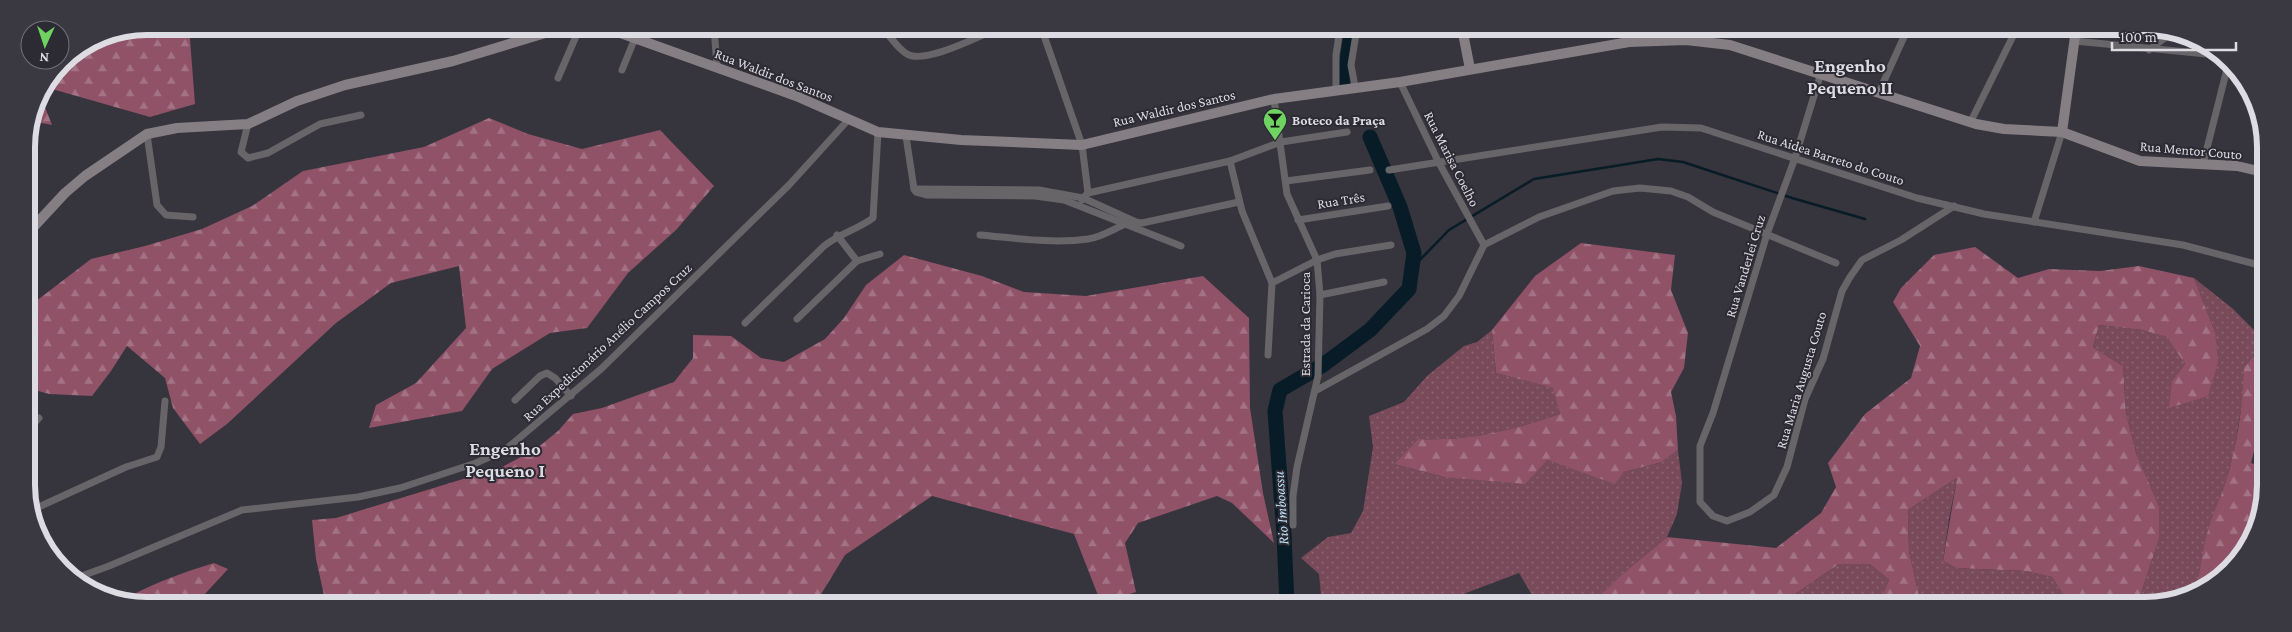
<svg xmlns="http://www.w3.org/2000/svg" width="2292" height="632" font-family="'Crimson Pro',serif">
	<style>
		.grass { fill: url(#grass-dots) }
		.forest { fill: url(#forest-firs) }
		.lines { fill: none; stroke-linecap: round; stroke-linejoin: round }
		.stream { stroke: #071c26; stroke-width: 2.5 }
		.river { stroke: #071c26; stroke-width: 15 }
		.street { stroke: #686568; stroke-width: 7 }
		.secondary { stroke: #857f84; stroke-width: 10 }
		.labels { text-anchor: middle; stroke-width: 4; stroke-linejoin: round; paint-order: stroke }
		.street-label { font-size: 14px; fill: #dddce2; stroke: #2c2a33 }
		.poi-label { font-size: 14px; font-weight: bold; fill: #dddce2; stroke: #2c2a33; text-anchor: start }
		.water-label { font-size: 15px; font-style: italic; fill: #bbdef3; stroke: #2c2a33 }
		.district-label { font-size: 19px; font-weight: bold; fill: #dddce2; stroke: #2c2a33 }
		.rim { fill: none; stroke: #dddce2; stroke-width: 6 }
	</style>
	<defs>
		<pattern id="grass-dots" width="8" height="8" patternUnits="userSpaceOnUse" patternTransform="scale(1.25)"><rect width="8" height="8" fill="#784a5a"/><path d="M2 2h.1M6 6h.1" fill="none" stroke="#8b6471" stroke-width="1.8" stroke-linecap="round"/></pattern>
		<pattern id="forest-firs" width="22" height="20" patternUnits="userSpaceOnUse" patternTransform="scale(1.25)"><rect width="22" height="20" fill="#8f5267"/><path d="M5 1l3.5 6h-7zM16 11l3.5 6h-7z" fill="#a37284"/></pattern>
	</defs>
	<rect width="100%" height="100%" fill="#36343d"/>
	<!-- grass -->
	<g class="grass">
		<path d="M2194 278 2232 308 2263 339V346L2244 367V391L2234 452 2195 594 2152 606 2134 605 2138 602 2159 539V506L2136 453 2126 413 2123 366 2093 347 2099 325 2142 330 2168 337 2185 364 2172 381 2215 332Z"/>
		<path d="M1492 330 1496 373 1554 388 1560 414C1508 431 1474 441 1418 439L1394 464 1444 477 1547 460 1615 483 1624 472 1662 462 1678 450 1682 483 1677 514 1667 537 1620 576 1590 605H1538L1519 573 1466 593 1446 605H1317L1321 595 1319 574 1301 558 1328 537 1351 533 1363 511 1373 447 1369 416 1404 402 1427 376 1464 346 1477 342Z"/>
		<path d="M1957 478 1949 519 1943 561 1956 568 2025 571 2052 577 2070 605H1916L1919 596 1909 551 1908 510Z"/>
		<path d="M1839 564H1870L1889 580 1878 605H1779Z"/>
	</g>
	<!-- forest -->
	<g class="forest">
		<path d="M147 26H189L195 104 150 117 45 87 62 62 101 35Z"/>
		<path d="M40 94 52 125 31 121 36 101Z"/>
		<path d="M489 118 528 134 582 149 660 130 714 186 676 230 628 273 587 328 550 333 492 369 462 411 369 428 376 405 416 383 466 328 459 266 391 283 336 323 227 424 200 444 173 408 165 378 127 346 111 371 92 396 49 394 28 388 27 308 91 259 145 246 202 229 252 206 303 171 424 147Z"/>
		<path d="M1581 243 1675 255 1671 290 1688 333 1684 368 1671 392 1676 416 1678 450 1662 462 1624 472 1615 484 1547 460 1525 484 1444 477 1394 464 1418 439C1472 441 1509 431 1560 414L1553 388 1496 373 1492 330 1535 276Z"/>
		<path d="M1975 247 2018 278 2049 269 2100 271 2139 266 2194 278 2215 332 2218 362 2208 396 2169 408 2172 381 2185 364 2167 337 2142 330 2099 325 2093 347 2123 366 2126 413 2136 453 2159 506V539L2138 602 2134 605H2070L2052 577 2025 571 1956 568 1943 561 1957 478 1908 510 1909 551 1919 596 1916 605H1878L1889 580 1870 564H1839L1779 605H1590L1620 576 1667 537 1776 548 1821 513 1836 487 1828 463 1865 414 1911 378 1920 346 1893 302 1901 288 1934 255Z"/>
		<path d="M904 255 982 276 1024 292 1086 296 1203 276 1249 318 1250 408 1263 493 1274 543 1232 503 1217 496 1138 523 1125 543 1136 592 1101 603 1074 534 932 496 845 555 815 604H326L316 559 312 520 336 518 502 467 536 449 558 431 573 414 602 408 674 382 693 358V335L731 336 761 358 784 362 825 339 844 318 866 285Z"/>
		<path d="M2263 346V416L2251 463 2263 467V509L2249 545 2224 576 2195 594C2201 572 2202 548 2209 527 2213 512 2221 498 2225 484 2237 447 2243 406 2244 367Z"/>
		<path d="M214 563 228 569 204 595 206 603H127L130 596C157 582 184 572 214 563Z"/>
	</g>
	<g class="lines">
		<!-- stream -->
		<path class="stream" d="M1412 268 1449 230 1534 179 1658 159 1683 162 1792 198 1865 219"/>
		<!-- river -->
		<g class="river">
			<path d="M1344 80 1352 28"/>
			<path d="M1287 605 1284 535 1275 411 1280 390 1323 365 1370 330 1409 289 1414 253 1400 207 1370 137"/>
		</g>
		<!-- street -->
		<g class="street">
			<path d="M822 27 830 29 853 27"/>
			<path d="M880 27C890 34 896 48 907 54 925 65 981 35 1001 27"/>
			<path d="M1041 27 1082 145 1088 193"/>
			<path d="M714 28 717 66"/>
			<path d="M1669 28 1671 40"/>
			<path d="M2075 41 2217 55"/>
			<path d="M2149 50 2174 31"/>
			<path d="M622 70 635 38"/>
			<path d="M1821 73 1795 158 1767 234 1713 413 1700 446V502L1713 516 1727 521 1750 512 1774 495 1787 467 1805 399 1823 359 1842 291 1850 277 1862 260 1901 240 1954 206"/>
			<path d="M558 78 580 27"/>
			<path d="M1400 82 1438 161 1484 245"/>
			<path d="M1355 87 1351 65 1357 28"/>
			<path d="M1336 90V55L1340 28"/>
			<path d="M1879 92 1908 28"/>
			<path d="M1274 99 1287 194 1317 260 1320 295 1318 376 1297 467 1293 496V525"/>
			<path d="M1970 123 2017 28"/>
			<path d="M248 124 241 152 248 158 268 153 320 124 361 115"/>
			<path d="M147 134 157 205 166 215 193 217"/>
			<path d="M906 136 914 189 916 192 927 195 1035 196 1064 200 1181 246"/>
			<path d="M1230 161 1242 211 1272 283 1268 355"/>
			<path d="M2203 164 2229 61"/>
			<path d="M1389 170 1662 127 1701 128 1917 198 1984 214 2183 245 2263 266"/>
			<path d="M1286 181 1370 170"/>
			<path d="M914 189 1039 190 1083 198 1088 193 1230 161 1281 142 1347 132"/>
			<path d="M1082 200 1083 198 1136 222 1142 223 1239 202"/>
			<path d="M1298 220 1388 206"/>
			<path d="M2034 222 2062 132"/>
			<path d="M837 235 857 261"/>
			<path d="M980 235C1015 238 1053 244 1088 239 1101 237 1112 230 1123 225"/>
			<path d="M1272 283 1317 260 1335 254 1391 245"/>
			<path d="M1320 295 1384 282"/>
			<path d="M797 319 857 261 880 254"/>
			<path d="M745 323 824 246C839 234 858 229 873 218L878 132"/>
			<path d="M1317 390 1427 329 1444 316 1459 296 1484 245 1539 217 1613 191 1640 188 1671 191 1688 197 1713 212 1836 263"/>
			<path d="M515 400 540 376 547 373 555 378 571 396"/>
			<path d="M28 430 39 418"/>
			<path d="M30 511 126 467 157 457 161 447 165 401"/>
			<path d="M76 578 109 566 242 510 358 497 400 488 476 463 505 450 601 369 789 185 849 119"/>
		</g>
		<!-- secondary -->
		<g class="secondary">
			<path d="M595 27 612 30 796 96 878 132 961 140 1082 145 1274 99 1400 82 1629 42 1686 40 1730 45 1976 124 2004 129 2062 132 2140 161 2237 166 2263 172"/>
			<path d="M1462 28 1470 69"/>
			<path d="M2062 132 2076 29"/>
			<path d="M27 234 65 193 85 176 147 134 177 128 248 124 297 101 345 85 453 61 565 27"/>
		</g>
	</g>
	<!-- icons -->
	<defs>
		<g id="bar-pin" transform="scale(1.25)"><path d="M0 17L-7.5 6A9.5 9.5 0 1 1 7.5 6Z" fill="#6ed360" stroke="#2c2a33"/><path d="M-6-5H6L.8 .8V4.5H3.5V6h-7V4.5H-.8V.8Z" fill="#111"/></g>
	</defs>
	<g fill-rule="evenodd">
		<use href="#bar-pin" x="1275" y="120"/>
	</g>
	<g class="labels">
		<!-- street labels -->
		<g class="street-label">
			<text transform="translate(774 75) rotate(21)" y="5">Rua Waldir dos Santos</text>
			<text transform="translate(1174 108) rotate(-13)" y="5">Rua Waldir dos Santos</text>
			<text transform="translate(2191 150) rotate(5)" y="5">Rua Mentor Couto</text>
			<text transform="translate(1831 157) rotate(18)" y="5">Rua Aidea Barreto do Couto</text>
			<text transform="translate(1452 159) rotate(63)" y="5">Rua Marisa Coelho</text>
			<text transform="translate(1341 200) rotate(-9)" y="5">Rua Três</text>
			<text transform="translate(1745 266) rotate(-73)" y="5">Rua Vanderlei Cruz</text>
			<text transform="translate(1305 324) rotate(-90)" y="5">Estrada da Carioca</text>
			<text transform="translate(607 342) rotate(-43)" y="5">Rua Expedicionário Anélio Campos Cruz</text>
			<text transform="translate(1801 380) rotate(-73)" y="5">Rua Maria Augusta Couto</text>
		</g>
		<!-- poi labels -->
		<g class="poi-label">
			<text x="1292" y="125">Boteco da Praça</text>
		</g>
		<!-- water labels -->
		<g class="water-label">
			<text transform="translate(1281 508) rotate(-94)" y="5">Rio Imboassu</text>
		</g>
		<!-- district labels -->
		<g class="district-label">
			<text x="1850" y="72">Engenho<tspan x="1850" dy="22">Pequeno II</tspan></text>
			<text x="505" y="455">Engenho<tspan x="505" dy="22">Pequeno I</tspan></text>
		</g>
	</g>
	<!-- crop -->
	<path d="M0 0H2292V632H0ZM147 35H2145A112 112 0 0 1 2257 147V485A112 112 0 0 1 2145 597H147A112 112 0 0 1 35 485V147A112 112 0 0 1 147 35Z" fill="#3a3841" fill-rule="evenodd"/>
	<path class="rim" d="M147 35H2145A112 112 0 0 1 2257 147V485A112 112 0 0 1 2145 597H147A112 112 0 0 1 35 485V147A112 112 0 0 1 147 35Z"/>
	<!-- north arrow -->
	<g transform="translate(45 45) rotate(183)"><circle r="24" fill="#2c2a33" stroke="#737179"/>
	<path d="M0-4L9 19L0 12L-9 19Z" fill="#6ed360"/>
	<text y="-8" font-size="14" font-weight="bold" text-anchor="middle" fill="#dddce2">N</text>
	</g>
	<!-- scale -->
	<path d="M2112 42v8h124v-8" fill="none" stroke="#dddce2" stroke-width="2.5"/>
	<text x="2120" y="42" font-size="15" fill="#dddce2" stroke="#2c2a33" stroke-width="4" paint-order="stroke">100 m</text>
</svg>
